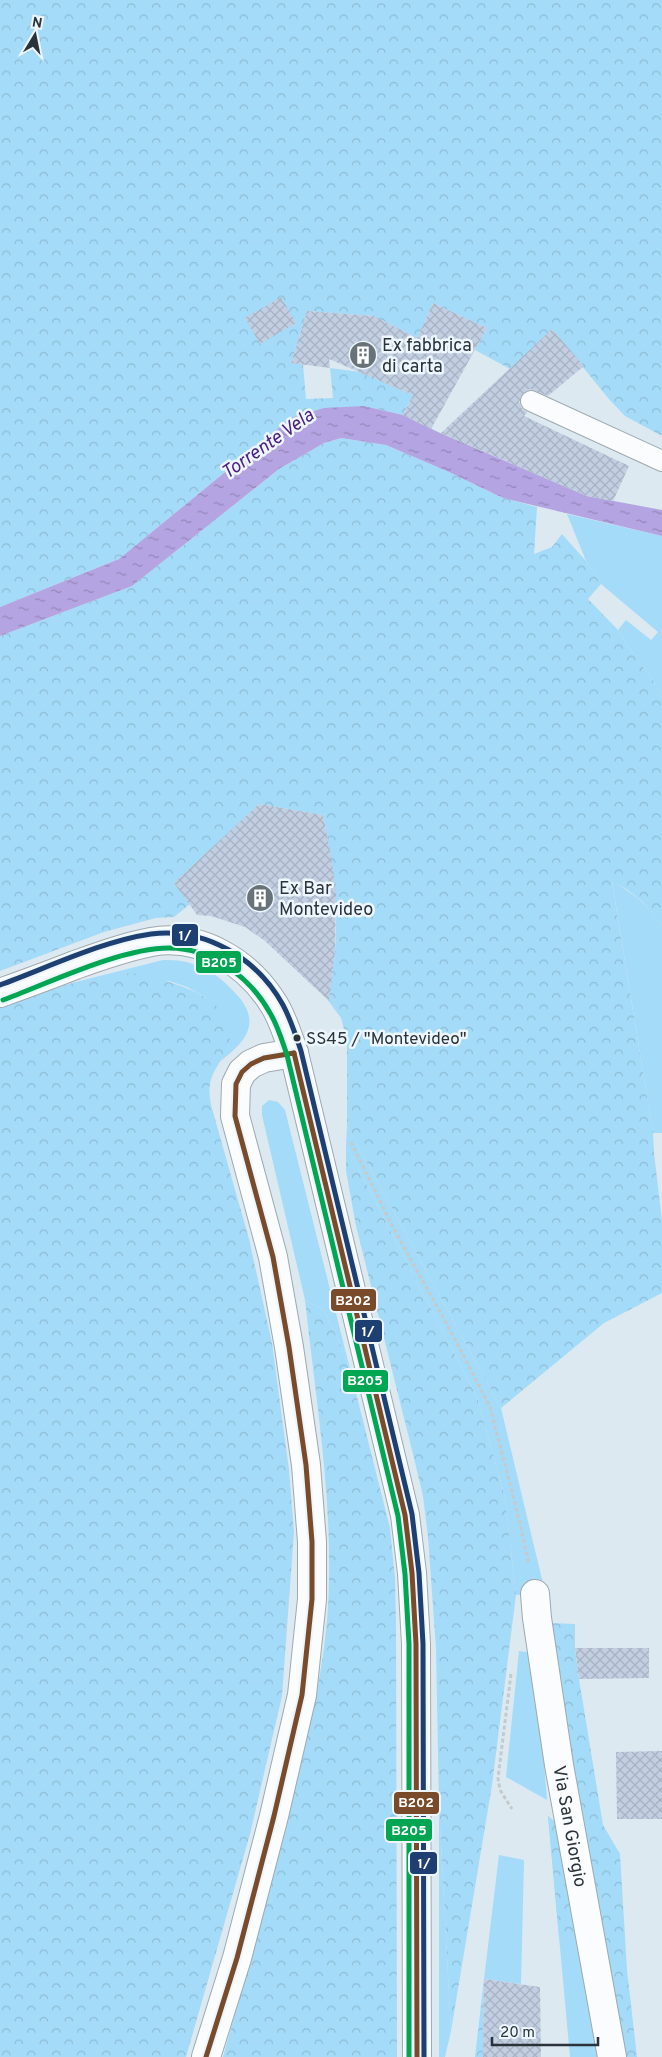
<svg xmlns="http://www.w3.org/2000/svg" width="662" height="2057" font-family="Overpass,sans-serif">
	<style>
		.green { fill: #a4dbf8 }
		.forest { fill: url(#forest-crowns) }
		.water { fill: url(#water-ripples) }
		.building { fill: url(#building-cross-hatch) }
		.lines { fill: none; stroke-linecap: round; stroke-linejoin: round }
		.lane-casing { stroke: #9ea9af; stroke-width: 22 }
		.street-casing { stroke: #9ea9af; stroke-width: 30 }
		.secondary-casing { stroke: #9ea9af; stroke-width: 30 }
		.primary-casing { stroke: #9ea9af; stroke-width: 30 }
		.path { stroke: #c5cacc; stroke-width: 3; stroke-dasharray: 4 2.5; stroke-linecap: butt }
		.lane { stroke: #fafcfd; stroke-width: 20 }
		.street { stroke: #fafcfd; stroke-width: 28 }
		.secondary { stroke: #fafcfd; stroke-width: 28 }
		.primary { stroke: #fafcfd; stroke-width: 28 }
		.bus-1-casing { stroke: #ecf6fc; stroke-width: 9 }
		.bus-2-casing { stroke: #ecf6fc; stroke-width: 9 }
		.bus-3-casing { stroke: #ecf6fc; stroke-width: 9 }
		.bus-1 { stroke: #7a4b2a; stroke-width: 5 }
		.bus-2 { stroke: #00a651; stroke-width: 5 }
		.bus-3 { stroke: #1d3f72; stroke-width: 5 }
		.bus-dot { fill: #2a3339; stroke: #ecf6fc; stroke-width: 2 }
		.labels { text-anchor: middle; stroke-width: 5; stroke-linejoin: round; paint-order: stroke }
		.bus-label { font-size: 17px; fill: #2a3339; stroke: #ecf6fc; text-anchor: start }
		.poi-label { font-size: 18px; fill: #2a3339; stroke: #ecf6fc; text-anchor: start }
		.street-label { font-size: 18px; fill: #2a3339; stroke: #ecf6fc }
		.water-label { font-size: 19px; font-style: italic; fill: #4e2085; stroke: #ecf6fc }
		.line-badge { stroke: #ecf6fc; stroke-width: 2 }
		.badge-label { font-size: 14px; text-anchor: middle; font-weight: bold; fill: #fff }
	</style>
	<defs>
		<pattern id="forest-crowns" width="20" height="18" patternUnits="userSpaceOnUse" patternTransform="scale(1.25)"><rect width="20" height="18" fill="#a4dbf8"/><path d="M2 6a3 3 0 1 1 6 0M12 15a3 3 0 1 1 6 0" fill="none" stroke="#8dbcd5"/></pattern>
		<pattern id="water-ripples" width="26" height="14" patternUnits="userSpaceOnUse" patternTransform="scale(1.25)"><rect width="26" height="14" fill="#b5a4e2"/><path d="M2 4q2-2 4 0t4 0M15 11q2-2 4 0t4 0" fill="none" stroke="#9386b8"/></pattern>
		<pattern id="building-cross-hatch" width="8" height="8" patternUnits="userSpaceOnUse" patternTransform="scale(1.25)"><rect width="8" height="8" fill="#c2cfe2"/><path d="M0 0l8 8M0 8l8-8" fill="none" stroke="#a7b2c3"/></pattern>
	</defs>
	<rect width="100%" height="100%" fill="#dce9f1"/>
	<!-- green -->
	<g class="green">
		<path d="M567 514 662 536V693L626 644 618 630 626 620 651 640 658 632 601 584 586 561Z"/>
		<path d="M612 881C635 895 646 903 662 925V1133H653Z"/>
		<path d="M163 960C195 959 217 972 237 995 245 1004 251 1014 249 1026 246 1042 231 1052 220 1062L229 1045 205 997 187 987 169 981 72 983Z"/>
		<path d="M269 1100 278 1102 285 1110 352 1377 339 1341 323 1309 305 1300 262 1115V1106Z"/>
		<path d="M347 1126 501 1408 545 1592 535 1594 516 1595 505 1497 477 1397 346 1145Z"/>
		<path d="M519 1651 535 1653 547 1800 506 1777Z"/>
		<path d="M439 1807 451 2031 445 2057H439Z"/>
		<path d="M548 1816 561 1827 602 2057H570Z"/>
		<path d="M499 1855 524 1860 521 1984 484 1979Z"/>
	</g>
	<!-- forest -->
	<g class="forest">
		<path d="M0 0H662V436L625 416 608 398 552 329 510 369 475 350 487 328 433 303 417 338 374 316 307 311 291 363 303 364 306 399 333 398 330 368 360 372 413 395 403 415 364 406 291 418 119 559 0 607Z"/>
		<path d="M341 438 386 445 449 472 503 498 537 507 534 554 552 547 562 534 586 561 601 584 588 599 618 630 626 644 662 693V925C649 907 633 890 612 882L653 1133 654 1153 662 1220V1293L604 1323 501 1408 347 1126V1040L341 1018 327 999C343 938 335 876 323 815L259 804 190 904 174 917 156 918 104 932 0 971V636L132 586 279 469 324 443Z"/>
		<path d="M131 973C165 980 240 995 229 1044 228 1049 225 1054 222 1058 211 1077 207 1082 211 1105L249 1239 272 1343 289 1470 294 1532 282 1696 250 1834 186 2057H0V1008L72 983Z"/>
		<path d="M346 1145 477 1397 505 1497 516 1595 492 1785 451 2031 439 1807 436 1648 428 1537 423 1496 412 1450 356 1226 346 1171Z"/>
		<path d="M305 1300 323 1309 339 1341 352 1377 390 1528 395 1578 396 1624 397 2057H223C248 1967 274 1878 295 1787 312 1718 328 1653 329 1581 331 1487 315 1393 305 1300Z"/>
		<path d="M550 1623 575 1624V1648L578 1673 603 1825 620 1854 627 1970 637 2057H622Z"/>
		<path d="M548 1816 561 1827 580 1933 575 1941 559 1938Z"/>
		<path d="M484 1979 483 2057H475Z"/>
	</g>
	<!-- water -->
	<path class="water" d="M364 406 403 415 438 432 587 496 662 510V536L503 498 449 472 386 445 341 438 324 443 279 469 132 586 0 636V607L119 559 291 418 324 408Z"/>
	<!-- building -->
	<g class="building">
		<path d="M281 297 296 323 260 344 245 318Z"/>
		<path d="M433 303 487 328 431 429 403 415 413 395 329 359 330 368 291 363 307 311 374 316 417 338Z"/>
		<path d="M552 329 584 366 548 396 530 389 524 392 519 402 522 408 527 412 524 416 629 466 613 501 587 496 441 433Z"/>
		<path d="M259 804 323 815 331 856 336 891 335 952 329 1001 265 941 245 927 211 916 197 915 174 883Z"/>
		<path d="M575 1648H649V1678L579 1679Z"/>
		<path d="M662 1751V1819H617L616 1752Z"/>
		<path d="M484 1979 540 1987 541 2057H483Z"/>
	</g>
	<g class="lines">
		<!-- lane casing -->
		<g class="lane-casing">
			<path id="lane" d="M531 401 662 461"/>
		</g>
		<!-- street casing -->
		<g class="street-casing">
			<g id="street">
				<path id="s1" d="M535 1594 537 1618 559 1765 612 2057"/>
			</g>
		</g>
		<!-- secondary casing -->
		<g class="secondary-casing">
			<path id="secondary" d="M206 2057 237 1958 274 1816 302 1695 312 1599V1542L306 1465 289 1347 273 1257 235 1116 236 1084 242 1072 251 1064 264 1058 294 1053"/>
		</g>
		<!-- primary casing -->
		<g class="primary-casing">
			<path id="primary" d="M0 993C25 984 50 975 75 965 100 956 125 947 151 942 201 933 248 963 273 1003 283 1018 288 1037 294 1053L405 1515 412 1573 416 1644 417 2057"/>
		</g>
		<!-- path -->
		<g class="path">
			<path d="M351 1142 394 1229 454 1337 490 1407 516 1507 529 1564"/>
			<path d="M511 1674 498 1778 500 1790 512 1809"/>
		</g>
		<!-- lane -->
		<use href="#lane" class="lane"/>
		<!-- street -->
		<use href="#street" class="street"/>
		<!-- secondary -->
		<use href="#secondary" class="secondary"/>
		<!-- primary -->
		<use href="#primary" class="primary"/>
		<!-- bus-1 casing -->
		<g class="bus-1-casing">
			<g id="bus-1">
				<path d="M294 1053 405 1515 412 1573 416 1644 417 2057"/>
				<path d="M206 2057 237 1958 274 1816 302 1695 312 1599V1542L306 1465 289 1347 273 1257 235 1116 236 1084 242 1072 251 1064 264 1058 294 1053"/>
			</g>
		</g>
		<!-- bus-2 casing -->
		<g class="bus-2-casing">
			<path id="bus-2" d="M3 1000C49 983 121 948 169 948 211 948 250 977 270 1013 278 1026 282 1041 287 1055L398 1516 405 1574 409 1644V2057"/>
		</g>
		<!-- bus-3 casing -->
		<g class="bus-3-casing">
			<path id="bus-3" d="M0 985C47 968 102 941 151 934 205 927 257 958 283 1005 291 1020 296 1036 301 1051L412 1514 419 1573 423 1644 424 2057"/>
		</g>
		<!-- bus-1 -->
		<use href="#bus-1" class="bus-1"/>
		<!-- bus-2 -->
		<use href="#bus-2" class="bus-2"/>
		<!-- bus-3 -->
		<use href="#bus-3" class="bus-3"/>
	</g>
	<!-- icons -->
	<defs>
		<g id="building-disc" transform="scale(1.4375)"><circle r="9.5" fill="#687379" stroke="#ecf6fc"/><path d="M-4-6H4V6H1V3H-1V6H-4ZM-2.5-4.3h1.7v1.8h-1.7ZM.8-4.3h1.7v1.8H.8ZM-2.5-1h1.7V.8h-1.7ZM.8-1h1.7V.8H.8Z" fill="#fff"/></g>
	</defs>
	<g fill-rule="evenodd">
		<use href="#building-disc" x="363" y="355"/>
		<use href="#building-disc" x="260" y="898"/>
	</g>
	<!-- markers -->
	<circle class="bus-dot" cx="297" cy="1038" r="4.5"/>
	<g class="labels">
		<!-- bus labels -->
		<g class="bus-label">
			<text x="306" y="1044">SS45 / "Montevideo"</text>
		</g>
		<!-- poi labels -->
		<g class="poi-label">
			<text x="382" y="351">Ex fabbrica<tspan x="382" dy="21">di carta</tspan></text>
			<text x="279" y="894">Ex Bar<tspan x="279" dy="21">Montevideo</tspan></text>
		</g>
		<!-- street labels -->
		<g class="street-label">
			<text dy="6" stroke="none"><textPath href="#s1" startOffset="235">Via San Giorgio</textPath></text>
		</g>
		<!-- water labels -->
		<g class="water-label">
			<text transform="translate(267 443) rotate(-35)" y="7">Torrente Vela</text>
		</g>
	</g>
	<g class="line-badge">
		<rect x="171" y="923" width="28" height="24" rx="5" fill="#1d3f72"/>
		<rect x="195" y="950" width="47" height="24" rx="5" fill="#00a651"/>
		<rect x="330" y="1288" width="47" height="24" rx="5" fill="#7a4b2a"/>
		<rect x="354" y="1319" width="29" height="24" rx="5" fill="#1d3f72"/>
		<rect x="342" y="1369" width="47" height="24" rx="5" fill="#00a651"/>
		<rect x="393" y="1791" width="47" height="24" rx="5" fill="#7a4b2a"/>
		<rect x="385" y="1818" width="48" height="24" rx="5" fill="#00a651"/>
		<rect x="409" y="1851" width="29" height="24" rx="5" fill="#1d3f72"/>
	</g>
	<g class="badge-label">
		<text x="185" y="940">1/</text>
		<text x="219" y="967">B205</text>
		<text x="353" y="1305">B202</text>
		<text x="368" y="1336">1/</text>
		<text x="365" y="1385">B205</text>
		<text x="416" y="1807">B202</text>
		<text x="409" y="1835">B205</text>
		<text x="424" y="1868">1/</text>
	</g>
	<!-- north arrow -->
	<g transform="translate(35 35) rotate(10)" stroke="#ecf6fc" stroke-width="4" paint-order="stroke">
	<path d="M0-4L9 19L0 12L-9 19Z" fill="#2a3339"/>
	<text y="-8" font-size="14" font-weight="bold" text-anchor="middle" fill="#2a3339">N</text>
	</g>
	<!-- scale -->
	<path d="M492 2037v8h106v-8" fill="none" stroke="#2a3339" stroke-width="2.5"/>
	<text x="500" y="2037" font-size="15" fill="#2a3339" stroke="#ecf6fc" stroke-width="4" paint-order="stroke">20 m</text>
</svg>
